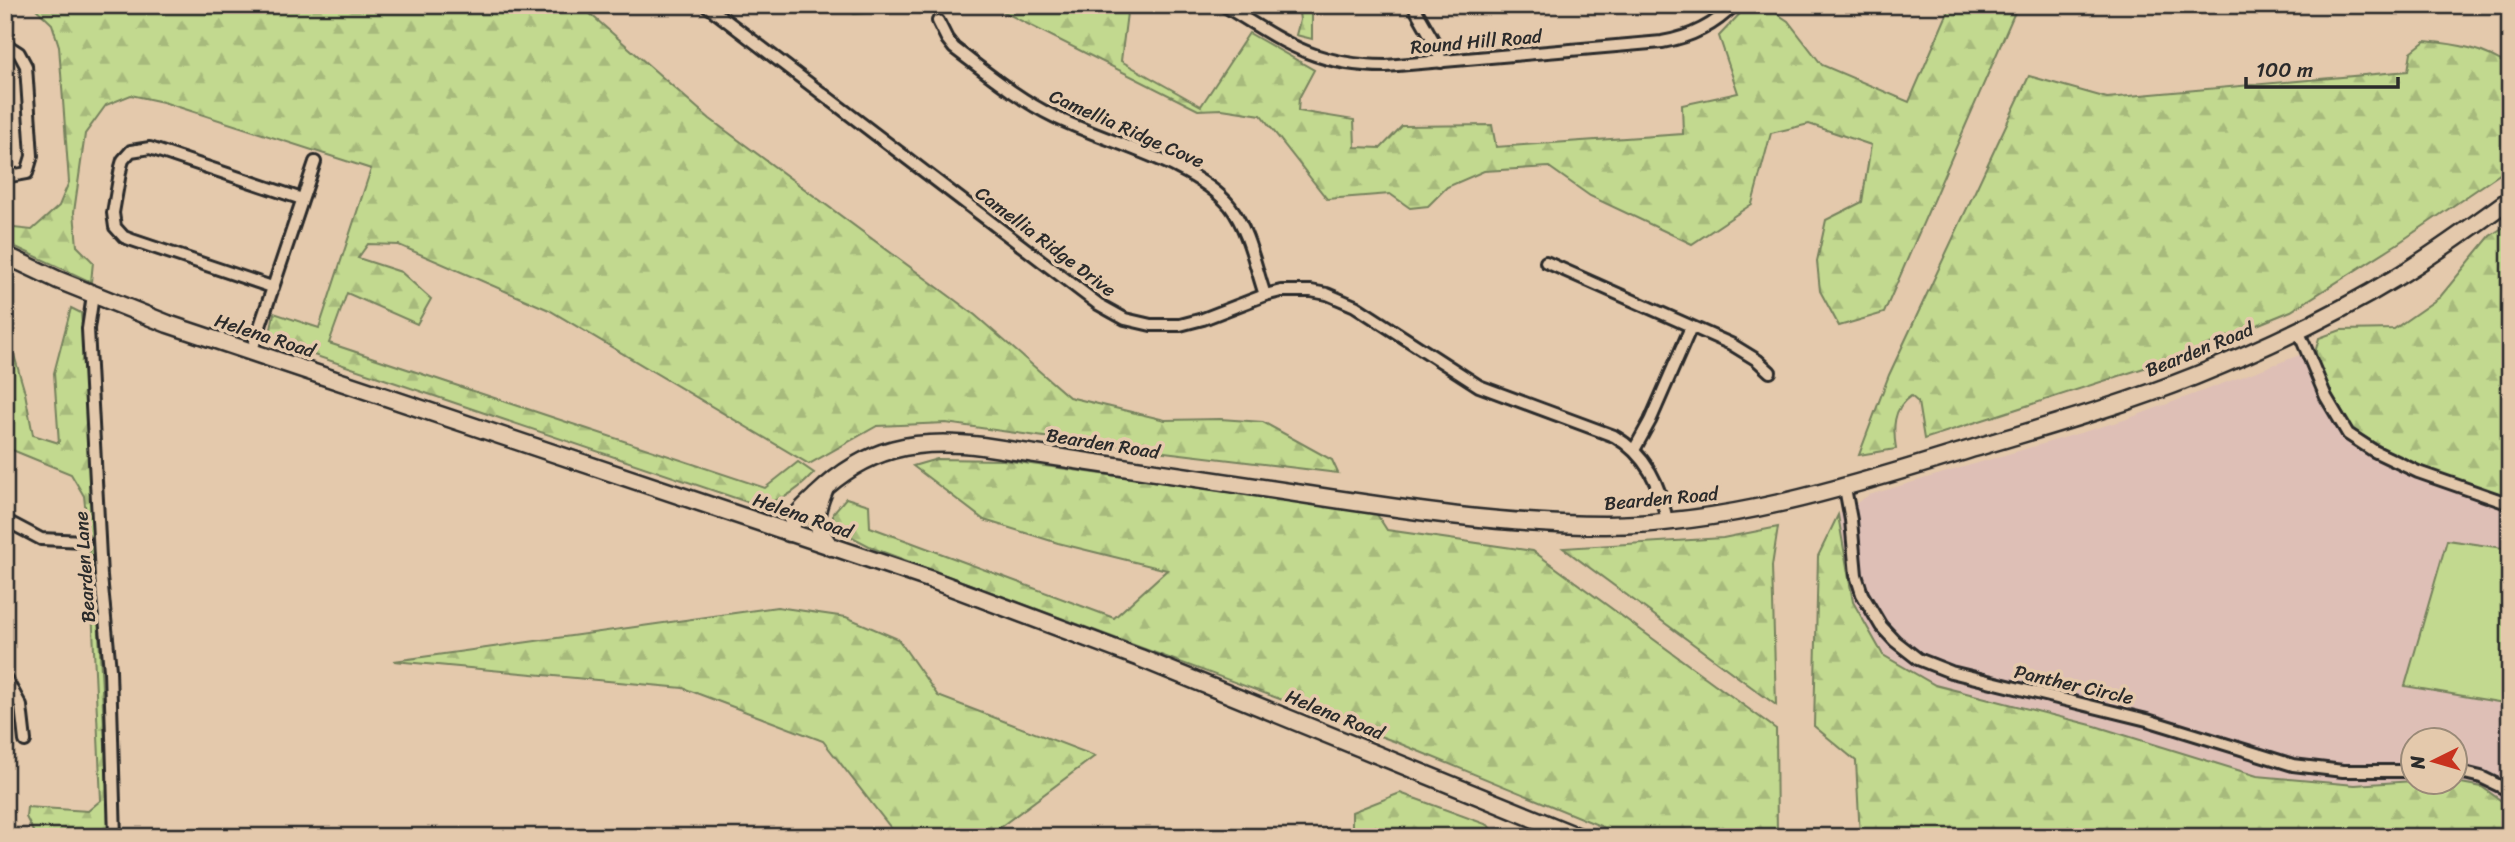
<svg xmlns="http://www.w3.org/2000/svg" width="2515" height="842" font-family="Sriracha,sans-serif">
	<style>
		.built { fill: #debfb6 }
		.forest { fill: url(#forest-firs); stroke: #76825d; stroke-width: 2 }
		.pitch { fill: #c2d98f; stroke: #76825d; stroke-width: 2 }
		.lines { fill: none; stroke-linecap: round; stroke-linejoin: round }
		.street-casing { stroke: #2b2b2b; stroke-width: 16 }
		.secondary-casing { stroke: #2b2b2b; stroke-width: 21 }
		.street { stroke: #e4c9ac; stroke-width: 10 }
		.secondary { stroke: #e4c9ac; stroke-width: 16 }
		.labels { text-anchor: middle; stroke-width: 7; stroke-linejoin: round; paint-order: stroke }
		.street-label { font-size: 19px; fill: #2b2b2b; stroke: #e4c9ac }
	</style>
	<defs>
		<pattern id="forest-firs" width="22" height="20" patternUnits="userSpaceOnUse" patternTransform="scale(1.75)"><rect width="22" height="20" fill="#c2d98f"/><path d="M5 1l3.5 6h-7zM16 11l3.5 6h-7z" fill="#a7ba7c"/></pattern>
	</defs>
	<rect width="100%" height="100%" fill="#e4c9ac"/>
	<filter id="ink" filterUnits="userSpaceOnUse"><feTurbulence type="fractalNoise" baseFrequency=".0143" numOctaves="2"/><feDisplacementMap in="SourceGraphic" scale="14" xChannelSelector="R" yChannelSelector="G"/><feConvolveMatrix kernelMatrix="1 2 1 2 8 2 1 2 1" color-interpolation-filters="sRGB"/></filter>
	<g filter="url(#ink)">
		<!-- built -->
		<path class="built" d="M2316 349 2317 367 2435 473 2510 498V807L2482 787 2456 782V740H2414L2413 781 2355 785 2257 776 2095 726 1935 685 1883 655 1853 602 1838 515 1869 495 2124 420Z"/>
		<!-- forest -->
		<g class="forest">
			<path d="M32 5H580L710 119 975 315 1069 397 1165 420 1220 419 1263 422 1332 460 1338 473 1065 440 946 423 877 426 809 464 549 310 399 245 368 244 358 258 401 272 431 299 417 324 347 293 329 343 765 488 798 462 814 473C795 493 779 505 750 503L275 342 270 335 274 313 319 328 371 169 163 102 131 95 106 105 85 134 74 212 77 246 93 262 91 282 5 242V227L32 230 59 206 69 182 59 46 52 24Z"/>
			<path d="M843 5H914L911 9 854 14Z"/>
			<path d="M984 5H1128L1121 61 1201 106 1249 33 1314 70 1299 98 1298 111 1354 120 1355 147 1381 148 1402 126 1492 125 1496 147 1683 134 1682 105 1738 93 1719 36 1748 5H1764L1788 21 1822 65 1909 102 1951 5H2018L1884 313 1839 326 1820 291 1817 261 1826 220 1862 202 1871 145 1809 124 1771 133 1752 204 1692 244 1590 196 1549 167 1484 171 1447 187 1428 206 1410 208 1390 194 1327 199 1261 115 1222 109 1198 110 1000 10Z"/>
			<path d="M1298 5H1312V39L1296 35 1300 20Z"/>
			<path d="M2425 41C2456 44 2484 48 2510 67V167L2397 244 2291 311 2178 357 1924 439 1918 402 1911 396C1892 408 1893 429 1896 449L1859 455 1889 375 2029 76 2107 98 2408 71 2411 52Z"/>
			<path d="M2510 223V498L2435 473 2392 453 2348 427 2328 396 2317 367 2316 349 2319 338 2341 330 2394 329 2440 297 2490 236Z"/>
			<path d="M71 308 81 313 83 338 110 837H36L26 817 27 807 88 811 101 800 89 544 84 496 71 474 5 447V336L10 341 25 393 33 435 59 443 54 373Z"/>
			<path d="M937 459 1003 460 1376 513 1387 530 1533 551 1776 729 1777 837H1627L1396 742 875 549 833 527V513L846 498 869 505 870 527 1114 618 1167 570 1058 543 984 520 913 466Z"/>
			<path d="M1838 515 1853 602 1883 655 1935 685 2095 726 2257 776 2355 785 2413 781 2456 782 2482 787 2510 807V837H1860L1856 761 1814 726 1818 556Z"/>
			<path d="M1778 527 1772 566 1776 705 1563 548 1723 538Z"/>
			<path d="M777 607 846 617 898 639 938 696 1095 756 987 837H898L823 741 683 688 394 661Z"/>
			<path d="M1400 793 1488 825 1497 837H1352V812Z"/>
		</g>
		<!-- pitch -->
		<path class="pitch" d="M2447 540 2510 549V704L2405 686Z"/>
		<g class="lines">
			<!-- street casing -->
			<g class="street-casing">
				<g id="street">
					<path d="M706 5 1098 304 1125 319 1151 325H1180L1203 319 1265 295 1281 291H1311L1327 294 1355 306 1479 386 1614 436C1647 455 1660 485 1667 521"/>
					<path d="M1223 5C1282 41 1314 66 1386 66L1662 42C1691 37 1714 26 1734 5"/>
					<path d="M1413 5 1437 47 1441 62"/>
					<path d="M938 21 947 39 954 48C987 73 1018 99 1055 117 1107 143 1194 162 1230 206 1249 231 1255 266 1265 295"/>
					<path d="M5 44 19 53 26 66 32 156 27 173 5 177"/>
					<path d="M1546 262 1731 344 1757 360 1770 372"/>
					<path d="M272 287 132 240 124 237 115 227 113 213 121 167 123 160 131 151 150 148 302 199"/>
					<path d="M93 295 88 329 101 576 110 670 115 837"/>
					<path d="M2298 330 2326 397 2348 434 2374 451 2418 472 2510 504"/>
					<path d="M251 353 315 162"/>
					<path d="M1634 450 1650 421 1691 327"/>
					<path d="M1845 488 1851 520 1856 575 1862 594 1881 626 1895 641 1918 659 1951 672 2147 720 2293 765 2343 771H2414"/>
					<path d="M5 520 41 539 84 541"/>
					<path d="M5 677 21 706 25 741"/>
					<path d="M2456 771 2481 777 2510 791"/>
				</g>
			</g>
			<!-- secondary casing -->
			<g class="secondary-casing">
				<g id="secondary">
					<path d="M5 255 58 280 168 324 932 580 1140 658 1579 837"/>
					<path d="M824 491C813 517 814 524 830 547"/>
					<path d="M789 533C793 516 804 507 817 495 867 447 915 438 982 446 1091 463 1200 479 1309 495 1407 510 1505 525 1605 525 1727 524 1842 489 1958 453 2037 429 2118 407 2195 376 2265 348 2333 316 2397 277 2436 253 2473 226 2510 199"/>
				</g>
			</g>
			<!-- street -->
			<use href="#street" class="street"/>
			<!-- secondary -->
			<use href="#secondary" class="secondary"/>
		</g>
	</g>
	<g class="labels">
		<!-- street labels -->
		<g class="street-label">
			<text transform="translate(1476 41) rotate(-5)" y="7">Round Hill Road</text>
			<text transform="translate(1127 128) rotate(24)" y="7">Camellia Ridge Cove</text>
			<text transform="translate(1046 241) rotate(37)" y="7">Camellia Ridge Drive</text>
			<text transform="translate(265 335) rotate(18)" y="7">Helena Road</text>
			<text transform="translate(2199 349) rotate(-22)" y="7">Bearden Road</text>
			<text transform="translate(1103 443) rotate(9)" y="7">Bearden Road</text>
			<text transform="translate(1661 498) rotate(-5)" y="7">Bearden Road</text>
			<text transform="translate(803 515) rotate(19)" y="7">Helena Road</text>
			<text transform="translate(84 567) rotate(-94)" y="7">Bearden Lane</text>
			<text transform="translate(2074 684) rotate(13)" y="7">Panther Circle</text>
			<text transform="translate(1335 714) rotate(22)" y="7">Helena Road</text>
		</g>
	</g>
	<!-- margin -->
	<rect width="2515" height="842" fill="none" stroke="#e4c9ac" stroke-width="28"/>
	<rect x="14" y="14" width="2487" height="814" fill="none" stroke="#2b2b2b" stroke-width="2.5" filter="url(#ink)"/>
	<!-- north arrow -->
	<g transform="translate(2434 761) rotate(265)"><circle r="33" fill="#e4c9ac" stroke="#9a8a78" stroke-width="2"/>
	<path d="M0-5L12 26L0 18L-12 26Z" fill="#c8321e"/>
	<text y="-10" font-size="19" font-weight="bold" text-anchor="middle" fill="#2b2b2b">N</text>
	</g>
	<!-- scale -->
	<path d="M2246 77v10h152v-10" fill="none" stroke="#2b2b2b" stroke-width="3.5"/>
	<text x="2256" y="77" font-size="21" fill="#2b2b2b" stroke="#e4c9ac" stroke-width="5" paint-order="stroke">100 m</text>
</svg>
